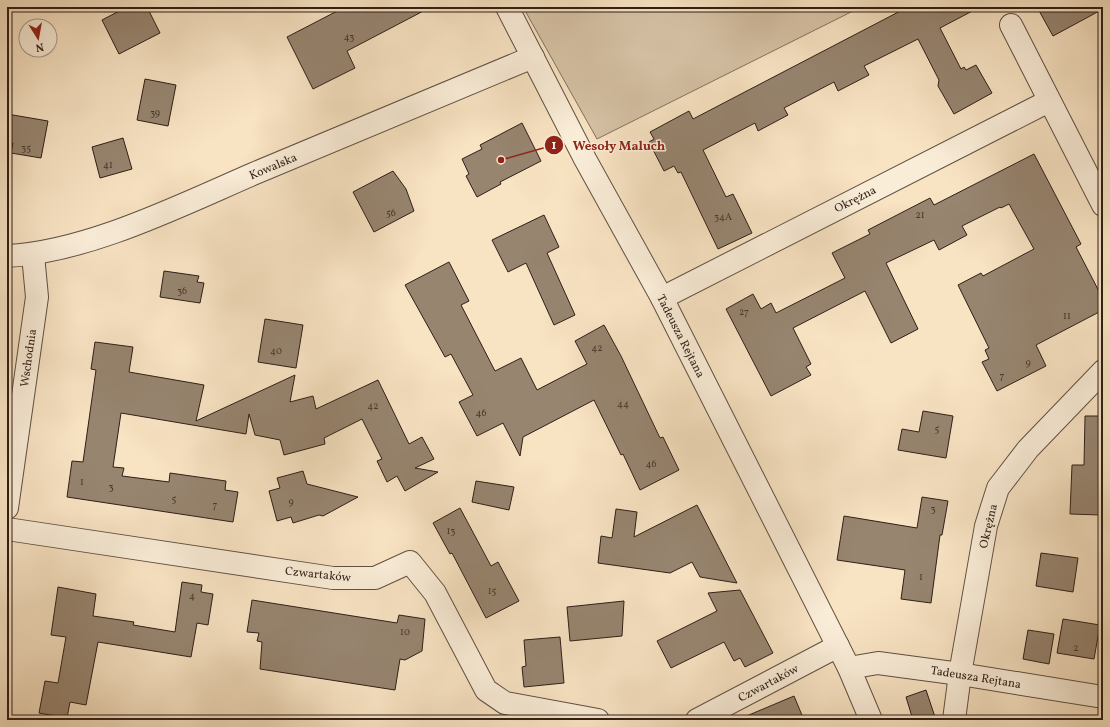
<svg xmlns="http://www.w3.org/2000/svg" width="1110" height="727" font-family="Vollkorn,serif">
	<style>
		.green { fill: #d6c2a6; stroke: #82705e }
		.building { fill: #978570; stroke: #2e1f17 }
		.lines { fill: none; stroke-linecap: round; stroke-linejoin: round }
		.street-casing { stroke: #605042; stroke-width: 24 }
		.street { stroke: #faedd8; stroke-width: 22 }
		.labels { text-anchor: middle; stroke-width: 3; stroke-linejoin: round; paint-order: stroke }
		.number-label { font-size: 10px; fill: #48382d }
		.street-label { font-size: 12px; fill: #2e1f17; stroke: #faedd8 }
		.leader { fill: none; stroke: #8f2418; stroke-width: 1.5 }
		.callout-dot { fill: #8f2418; stroke: #faedd8; stroke-width: 1.5 }
		.mark-label { font-size: 12px; text-anchor: middle; font-weight: bold; fill: #fff }
		.callout-label { font-size: 13px; text-anchor: middle; font-weight: bold; fill: #8f2418; stroke: #faedd8; stroke-width: 3; stroke-linejoin: round; paint-order: stroke }
	</style>
	<rect width="100%" height="100%" fill="#f8e3c3"/>
	<filter id="stains"><feTurbulence type="fractalNoise" baseFrequency=".005" numOctaves="4"/><feColorMatrix values="0 0 0 0 .2 0 0 0 0 .09 0 0 0 0 .02 0 0 0 .5 -.17"/></filter>
	<radialGradient id="worn" r=".72"><stop offset=".6" stop-color="#630" stop-opacity="0"/><stop offset="1" stop-color="#630" stop-opacity=".3"/></radialGradient>
	<!-- green -->
	<path class="green" d="M523 7H861L597 139Z"/>
	<!-- building -->
	<g class="building">
		<path d="M127 7H147L160 33 119 54 102 20Z"/>
		<path d="M345 7H431L347 51 355 68 313 89 287 37Z"/>
		<path d="M908 7H980L940 28 961 69 964 67 966 70 976 65 992 93 954 114 938 86 939 80 918 39 864 66 869 75 838 91 834 82 784 108 788 115 758 131 755 123 703 150 726 197 733 194 752 233 718 249 681 172 678 173 674 166 664 171 649 142 654 139 650 132 689 111 693 119Z"/>
		<path d="M1037 7H1103V9L1053 36Z"/>
		<path d="M145 79 176 85 168 126 137 120Z"/>
		<path d="M7 114 48 121 41 158 11 153 13 143 7 142Z"/>
		<path d="M522 123 541 161 500 182 501 184 477 197 466 176 469 174 462 159 482 149 480 145Z"/>
		<path d="M123 138 132 169 100 178 92 147Z"/>
		<path d="M1034 154 1081 244 1076 247 1103 299V310L1036 345 1046 366 997 391 982 362 989 359 985 350 989 348 958 285 981 273 983 276 1034 249 1009 204 1001 208 1000 207 962 226 967 235 939 250 934 240 886 263 918 329 891 343 865 291 793 328 811 364 806 367 811 375 771 396 726 309 753 294 761 309 771 303 776 313 845 278 832 253 870 234 868 230 930 198 934 205Z"/>
		<path d="M393 171 406 189 414 211 374 232 353 192Z"/>
		<path d="M544 215 559 247 547 253 575 315 554 325 526 263 508 272 492 240Z"/>
		<path d="M449 262 469 301 461 305 495 371 521 358 537 390 587 364 575 341 604 325 621 356 660 438 663 437 679 470 640 490 623 454 621 455 594 400 523 437 520 456 503 423 477 436 459 402 473 395 451 354 445 357 405 285Z"/>
		<path d="M164 271 199 276 197 282 204 283 200 303 160 297Z"/>
		<path d="M265 319 303 325 296 368 258 362Z"/>
		<path d="M95 342 133 347 129 372 204 385 196 421 295 375 290 402 313 396 316 409 378 380 409 444 422 437 434 459 415 468 438 472 405 491 397 476 387 482 377 461 382 459 362 419 324 438 325 444 284 455 280 440 255 435 249 414 246 434 121 413 113 467 124 468 122 476 169 482 170 473 226 481 225 490 238 492 233 522 67 497 72 461 83 462 96 370 91 369Z"/>
		<path d="M923 411 953 416 946 458 898 450 902 429 919 432Z"/>
		<path d="M1085 416H1103V485H1102L1100 515 1070 514 1072 465H1084Z"/>
		<path d="M303 471 307 484 358 497 323 516 319 515 293 523 291 517 277 521 269 491 280 488 277 478Z"/>
		<path d="M476 481 514 487 509 510 472 502Z"/>
		<path d="M922 497 948 501 942 535H940L931 603 901 599 905 570 837 560 844 516 917 528Z"/>
		<path d="M697 505 737 583 700 577 692 562 670 573 598 563 601 536 612 538 616 509 637 512 634 537Z"/>
		<path d="M460 508 491 566 498 562 519 601 486 618 452 553 450 554 433 523Z"/>
		<path d="M1041 553 1078 558 1073 592 1036 586Z"/>
		<path d="M182 582 202 585 201 592 213 594 208 625 197 623 191 657 98 642 86 705 70 702 67 718 39 713 45 681 58 683 66 637 51 635 58 587 96 594 93 616 134 622 133 625 175 632Z"/>
		<path d="M740 590 773 653 745 667 740 658 734 661 724 642 671 668 657 641 717 611 708 593Z"/>
		<path d="M252 600 397 623 399 615 425 619 422 651 405 660 400 659 395 690 260 669 262 642 257 641 259 633 247 632Z"/>
		<path d="M624 601 622 636 570 641 567 607Z"/>
		<path d="M1063 619 1100 625 1094 659 1057 653Z"/>
		<path d="M1028 630 1054 634 1049 664 1023 659Z"/>
		<path d="M560 637 564 683 524 687 522 667 526 666 524 640Z"/>
		<path d="M926 690 936 720H913L906 697Z"/>
		<path d="M794 696 804 720H737Z"/>
	</g>
	<g class="lines">
		<!-- street casing -->
		<g class="street-casing">
			<g id="street">
				<path d="M507 7 585 159 662 298 849 668 871 720"/>
				<path d="M1011 25 1103 205"/>
				<path d="M7 256C87 252 179 206 253 174 346 135 439 96 533 57"/>
				<path d="M662 298 1049 101"/>
				<path d="M7 508 37 297 33 255"/>
				<path d="M7 529 333 578H375L410 562 435 593 486 690 505 703 598 720"/>
				<path d="M849 668 878 663 960 674 1103 697"/>
				<path d="M697 720 838 646"/>
				<path d="M954 720 960 674 986 526 998 488 1028 449 1103 371"/>
			</g>
		</g>
		<!-- street -->
		<use href="#street" class="street"/>
	</g>
	<g class="labels">
		<!-- number labels -->
		<g class="number-label">
			<text x="349" y="40">43</text>
			<text x="155" y="116">39</text>
			<text x="26" y="151">35</text>
			<text x="108" y="168">41</text>
			<text x="391" y="216">56</text>
			<text x="920" y="218">21</text>
			<text x="723" y="220">34A</text>
			<text x="182" y="294">36</text>
			<text x="744" y="315">27</text>
			<text x="1067" y="319">11</text>
			<text x="597" y="351">42</text>
			<text x="276" y="354">40</text>
			<text x="1028" y="366">9</text>
			<text x="1002" y="379">7</text>
			<text x="623" y="407">44</text>
			<text x="373" y="409">42</text>
			<text x="481" y="416">46</text>
			<text x="937" y="432">5</text>
			<text x="651" y="467">46</text>
			<text x="82" y="485">1</text>
			<text x="111" y="490">3</text>
			<text x="174" y="502">5</text>
			<text x="291" y="505">9</text>
			<text x="215" y="508">7</text>
			<text x="933" y="512">3</text>
			<text x="451" y="534">13</text>
			<text x="921" y="580">1</text>
			<text x="492" y="594">15</text>
			<text x="192" y="599">4</text>
			<text x="405" y="635">10</text>
			<text x="1076" y="651">2</text>
		</g>
		<!-- street labels -->
		<g class="street-label">
			<text transform="translate(273 166) rotate(-23)" y="4">Kowalska</text>
			<text transform="translate(855 199) rotate(-27)" y="4">Okrężna</text>
			<text transform="translate(681 336) rotate(63)" y="4">Tadeusza Rejtana</text>
			<text transform="translate(28 358) rotate(-82)" y="4">Wschodnia</text>
			<text transform="translate(988 526) rotate(-77)" y="4">Okrężna</text>
			<text transform="translate(318 574) rotate(6)" y="4">Czwartaków</text>
			<text transform="translate(976 677) rotate(9)" y="4">Tadeusza Rejtana</text>
			<text transform="translate(768 683) rotate(-28)" y="4">Czwartaków</text>
		</g>
	</g>
	<!-- callouts -->
	<path class="leader" d="M501 160L554 145"/>
	<g class="callout-dot">
		<circle cx="501" cy="160" r="4"/>
		<circle cx="554" cy="145" r="10"/>
	</g>
	<g class="mark-label">
		<text x="554" y="149">1</text>
	</g>
	<g class="callout-label">
		<text x="619" y="150">Wesoły Maluch</text>
	</g>
	<!-- margin -->
	<rect width="1110" height="727" fill="none" stroke="#f8e3c3" stroke-width="24"/>
	<rect x="8" y="8" width="1094" height="711" fill="none" stroke="#2e1f17" stroke-width="2"/>
	<rect x="12" y="12" width="1086" height="703" fill="none" stroke="#2e1f17"/>
	<!-- north arrow -->
	<g transform="translate(38 38) rotate(169)"><circle r="19" fill="#faedd8" stroke="#a89b8b"/>
	<path d="M0-3L7 15L0 10L-7 15Z" fill="#8f2418"/>
	<text y="-6" font-size="11" font-weight="bold" text-anchor="middle" fill="#2e1f17">N</text>
	</g>
	<rect width="100%" height="100%" filter="url(#stains)"/>
	<rect width="100%" height="100%" fill="url(#worn)"/>
</svg>
